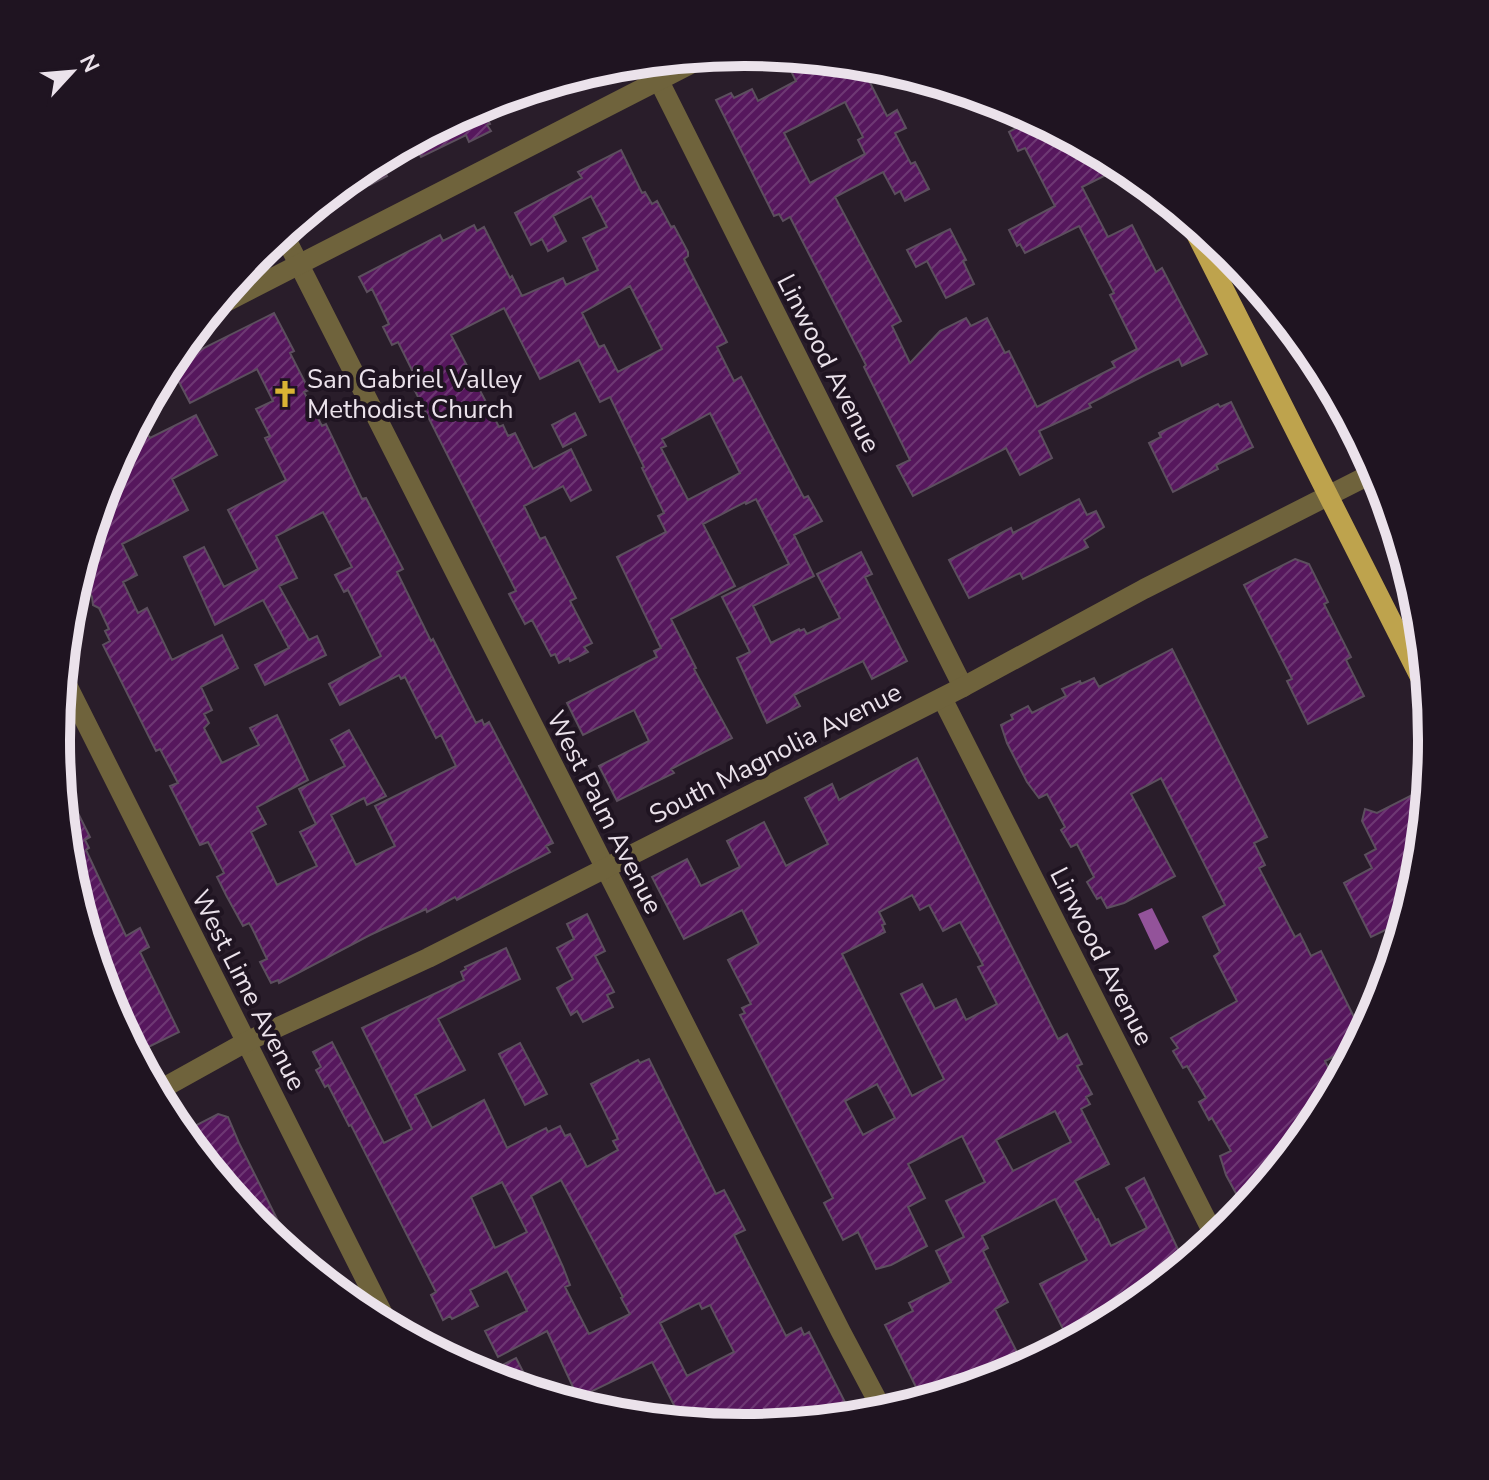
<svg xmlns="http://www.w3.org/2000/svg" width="1489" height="1480" font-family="'Nunito Sans',sans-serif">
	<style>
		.water { fill: #93539a }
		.building { fill: url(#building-hatch); stroke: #5c4f5e; stroke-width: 2; fill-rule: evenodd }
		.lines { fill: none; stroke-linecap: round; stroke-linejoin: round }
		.minor { stroke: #6f633c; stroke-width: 20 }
		.major { stroke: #bea34d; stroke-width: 20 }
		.labels { text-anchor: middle; stroke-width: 8; stroke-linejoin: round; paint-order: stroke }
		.street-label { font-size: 26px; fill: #ebe2eb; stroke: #1f1421 }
		.poi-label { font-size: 26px; fill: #ebe2eb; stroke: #1f1421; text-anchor: start }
		.rim { fill: none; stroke: #ebe2eb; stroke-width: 10 }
	</style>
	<defs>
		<pattern id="building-hatch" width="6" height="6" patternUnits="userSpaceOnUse" patternTransform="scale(2)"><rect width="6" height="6" fill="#56175d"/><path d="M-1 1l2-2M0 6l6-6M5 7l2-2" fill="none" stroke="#6e3874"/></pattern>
	</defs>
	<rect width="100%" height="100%" fill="#291d2a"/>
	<!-- water -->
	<path class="water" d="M1152 908 1169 942 1155 950 1138 914Z"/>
	<!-- building -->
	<g class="building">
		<path d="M804 58 860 63 887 116 897 110 906 128 895 133 911 164 915 162 929 189 905 201 900 191 895 194 883 172 835 197 901 321 892 326 910 363 940 331 966 318 971 326 987 318 1005 353 1009 351 1037 407 1115 367 1112 362 1137 349 1110 295 1114 293 1079 226 1025 253 1020 244 1017 246 1009 230 1055 206 1025 148 1018 151 1009 132 1016 128 1003 103 1124 166 1082 187 1108 237 1132 225 1156 272 1162 268 1207 354 1182 366 1179 359 1149 373 1089 404 1091 407 1039 431 1052 458 1020 475 1006 448 913 496 897 466 910 460 864 367 866 365 790 217 783 221 779 214 774 216 716 100 731 93 734 98 752 89 758 101 796 81 788 65ZM845 102 863 137 858 140 865 154 810 183 784 133Z"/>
		<path d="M481 105 490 124 487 125 491 131 469 142 466 135 421 157 413 141Z"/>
		<path d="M621 150 642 193 645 192 652 204 657 201 671 227 674 226 688 252V256L684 259 727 342 717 347 734 381 741 377 804 498 808 496 822 521 794 535 814 576 753 606 771 643 799 629 800 631 804 629 807 634 840 618 817 574 861 552 872 574 865 577 907 661 872 679 863 661 794 695 800 706 767 723 737 658 750 652 722 597 789 564 756 499 746 504 745 502 703 524 735 586 671 619 696 668 694 669 732 738 671 769 674 773 617 801 599 766 649 741 634 710 583 735 567 703 657 657 654 651 661 648 617 557 666 532 658 516 664 513 642 468 644 467 610 397 600 402 579 360 540 379 504 308 451 335 499 427 503 425 508 436 515 433 533 469 571 449 591 490 571 501 563 486 524 506 540 539 545 537 576 598 570 601 592 643 584 647 588 652 570 661 569 658 559 663 555 654 551 656 532 620 525 624 509 594 516 591 408 377 414 374 398 342 392 345 383 327 389 324 372 289 367 292 359 277 440 235 443 241 474 225 477 231 484 227 510 278 512 276 522 296 563 278 566 285 598 270 583 238 607 227 591 196 553 216 566 241 548 251 542 239 531 245 515 213 582 178 578 172ZM630 286 662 349 618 372 604 345 599 347 582 313ZM710 413 740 473 688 500 661 448 666 446 662 439Z"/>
		<path d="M379 159 387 176 370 185 361 169Z"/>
		<path d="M950 229 966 260 963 261 974 284 946 298 927 261 916 267 907 250Z"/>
		<path d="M274 313 294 351 290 353 309 390 304 392 322 426 326 424 362 499 366 498 403 569 397 572 431 641 433 639 476 723 482 720 484 725 489 722 553 843 546 846 550 852 457 900 455 897 427 912 426 909 370 935 279 983 278 980 271 983 260 962 267 959 252 928 249 923 243 926 226 895 217 877 224 873 208 842 200 845 170 786 178 783 160 749 156 751 103 645 110 641 105 631 109 629 99 608 93 605 92 597 80 573 109 476 125 447 148 435 150 438 196 415 217 455 172 479 188 510 122 544 137 575 123 582 138 613 147 608 172 660 222 635 238 668 201 687 212 710 204 714 209 723 204 728 222 763 259 745 250 728 277 715 308 780 257 807 266 824 251 832 277 885 317 866 300 832 316 824 299 789 345 766 331 740 349 730 386 796 367 805 364 798 331 815 356 865 395 846 375 806 456 766 441 735 436 738 405 677 401 679 399 675 340 705 329 684 381 656 348 590 344 592 335 575 352 567 323 512 276 536 297 578 279 586 309 640 317 636 326 655 265 685 255 665 289 648 263 600 215 625 184 557 204 547 224 587 258 569 228 510 286 480 265 438 270 436 256 409 273 401 257 369 190 403 170 365Z"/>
		<path d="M1231 402 1253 447 1216 465 1218 469 1173 492 1149 443 1161 437 1159 433 1218 404 1220 407Z"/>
		<path d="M575 413 586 435 563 447 552 425Z"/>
		<path d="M1079 499 1087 515 1096 511 1104 527 1084 540 1088 547 1023 579 1020 573 969 598 949 560 1011 528 1013 533Z"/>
		<path d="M1295 559 1309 564 1328 602 1324 604 1351 657 1346 660 1364 696 1308 724 1287 681 1292 679 1244 585Z"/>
		<path d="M1172 649 1267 837 1254 843 1265 865 1259 868 1295 937 1300 934 1311 956 1321 951 1363 1035 1358 1045 1325 1061 1337 1085 1316 1123 1245 1210 1226 1175 1220 1156 1231 1151 1212 1118 1209 1120 1199 1102 1206 1098 1187 1066 1183 1068 1173 1051 1178 1048 1171 1038 1237 1001 1214 956 1220 952 1203 917 1225 905 1161 778 1131 794 1175 876 1124 903 1107 908 1101 897 1097 899 1087 882 1094 877 1077 844 1071 847 1061 830 1065 827 1047 794 1039 798 1027 782 1007 743 1001 725 1013 719 1011 715 1028 706 1032 713 1066 696 1062 689 1080 681 1081 684 1094 678 1099 687Z"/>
		<path d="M917 758 1058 1039 1067 1034 1082 1064 1077 1066 1092 1094 1086 1097 1090 1104 1081 1109 1109 1164 1075 1181 1096 1220 1098 1219 1111 1246 1147 1228 1126 1188 1144 1178 1185 1264 1165 1281 1150 1289 1151 1292 1142 1300 1131 1305 1128 1299 1065 1333 1040 1284 1087 1260 1055 1199 982 1236 988 1248 983 1251 1008 1302 995 1309 1023 1364 984 1383 923 1401 885 1325 913 1311 909 1303 951 1282 936 1251 964 1237 946 1201 985 1182 962 1136 908 1164 925 1198 908 1207 927 1246 891 1265 876 1269 858 1232 843 1240 824 1203 833 1198 740 1015 745 1013 742 1008 751 1004 728 960 759 944 742 910 684 939 652 877 687 859 701 886 740 867 727 841 764 822 786 866 828 844 805 798 832 784 839 800ZM912 895 920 910 929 905 943 931 960 922 983 965 978 967 997 1004 966 1020 956 999 935 1009 922 984 901 994 944 1079 912 1096 842 954 885 932 882 925 885 924 879 912ZM877 1084 895 1118 863 1135 845 1101ZM1055 1111 1071 1142 1013 1171 996 1140Z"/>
		<path d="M62 781 90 837 85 840 89 848 86 850 126 936 140 928 149 947 140 952 179 1032 138 1052 137 1048 134 1050 109 1003 102 982 108 979 93 951 70 874Z"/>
		<path d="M1428 787 1419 875 1406 920 1371 937 1344 883 1372 868 1365 855 1376 849 1362 821 1365 809 1377 813Z"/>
		<path d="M587 914 605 951 595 956 614 992 607 995 613 1007 583 1022 577 1011 571 1015 557 988 573 979 557 948 574 939 567 924Z"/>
		<path d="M506 948 520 979 438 1019 465 1070 415 1095 432 1128 484 1100 507 1148 546 1128 548 1132 560 1126 565 1136 570 1134 587 1167 618 1150 613 1141 618 1139 591 1084 638 1060 640 1063 649 1059 716 1194 724 1190 745 1230 734 1235 786 1336 801 1328 804 1335 809 1332 849 1410 844 1412 847 1418 744 1428 695 1423 689 1412 680 1417 652 1362 578 1398 547 1331 498 1357 485 1331 527 1311 507 1271 470 1290 478 1306 452 1319 450 1316 443 1320 431 1295 436 1292 351 1125 349 1126 328 1085 325 1087 316 1070 321 1067 313 1052 332 1042 384 1143 412 1129 362 1028 464 980 461 972 466 969 465 967ZM561 1180 623 1297 621 1298 630 1314 589 1334 565 1287 570 1285 563 1267 531 1196ZM502 1182 527 1232 495 1248 471 1197ZM699 1303 702 1309 710 1305 734 1352 687 1376 660 1323Z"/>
		<path d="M520 1043 547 1094 525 1105 499 1054Z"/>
		<path d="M218 1114 228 1117 239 1143 297 1259 258 1226 181 1133Z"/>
		<path d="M516 1358 533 1391 481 1376Z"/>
	</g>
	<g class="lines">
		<!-- minor -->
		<g class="minor">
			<path d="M649 61 963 687"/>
			<path d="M283 233 841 1332 884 1413"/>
			<path d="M214 308 706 56"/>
			<path d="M63 677 389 1326"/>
			<path d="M942 698 1216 1239"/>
			<path d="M156 1092 246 1042 428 958 963 687 1144 589 1377 471"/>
		</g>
		<!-- major -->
		<path class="major" d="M1188 218 1428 693"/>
	</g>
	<!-- icons -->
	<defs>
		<g id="church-bare" transform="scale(2.16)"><path d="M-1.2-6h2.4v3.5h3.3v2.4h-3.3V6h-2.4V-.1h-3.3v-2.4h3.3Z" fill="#d9b434" stroke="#1f1421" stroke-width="2.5" paint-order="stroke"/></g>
	</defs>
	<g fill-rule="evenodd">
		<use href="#church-bare" x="285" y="394"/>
	</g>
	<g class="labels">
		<!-- street labels -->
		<g class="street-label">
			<text transform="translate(829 363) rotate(63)" y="9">Linwood Avenue</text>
			<text transform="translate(775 753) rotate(-27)" y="9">South Magnolia Avenue</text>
			<text transform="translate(605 812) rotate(63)" y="9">West Palm Avenue</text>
			<text transform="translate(1102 956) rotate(63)" y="9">Linwood Avenue</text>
			<text transform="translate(249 990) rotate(63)" y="9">West Lime Avenue</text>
		</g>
		<!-- poi labels -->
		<g class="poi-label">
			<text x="307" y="388">San Gabriel Valley<tspan x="307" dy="30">Methodist Church</tspan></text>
		</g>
	</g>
	<!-- crop -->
	<path d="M0 0H1489V1480H0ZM70 740a674 674 0 1 1 1348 0a674 674 0 1 1-1348 0Z" fill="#1f1421" fill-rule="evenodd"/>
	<path class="rim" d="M70 740a674 674 0 1 1 1348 0a674 674 0 1 1-1348 0Z"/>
	<!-- north arrow -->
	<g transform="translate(72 72) rotate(64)" stroke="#1f1421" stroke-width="6" paint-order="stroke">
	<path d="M0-6L14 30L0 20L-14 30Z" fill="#ebe2eb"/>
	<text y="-12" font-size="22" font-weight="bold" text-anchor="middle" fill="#ebe2eb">N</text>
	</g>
</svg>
